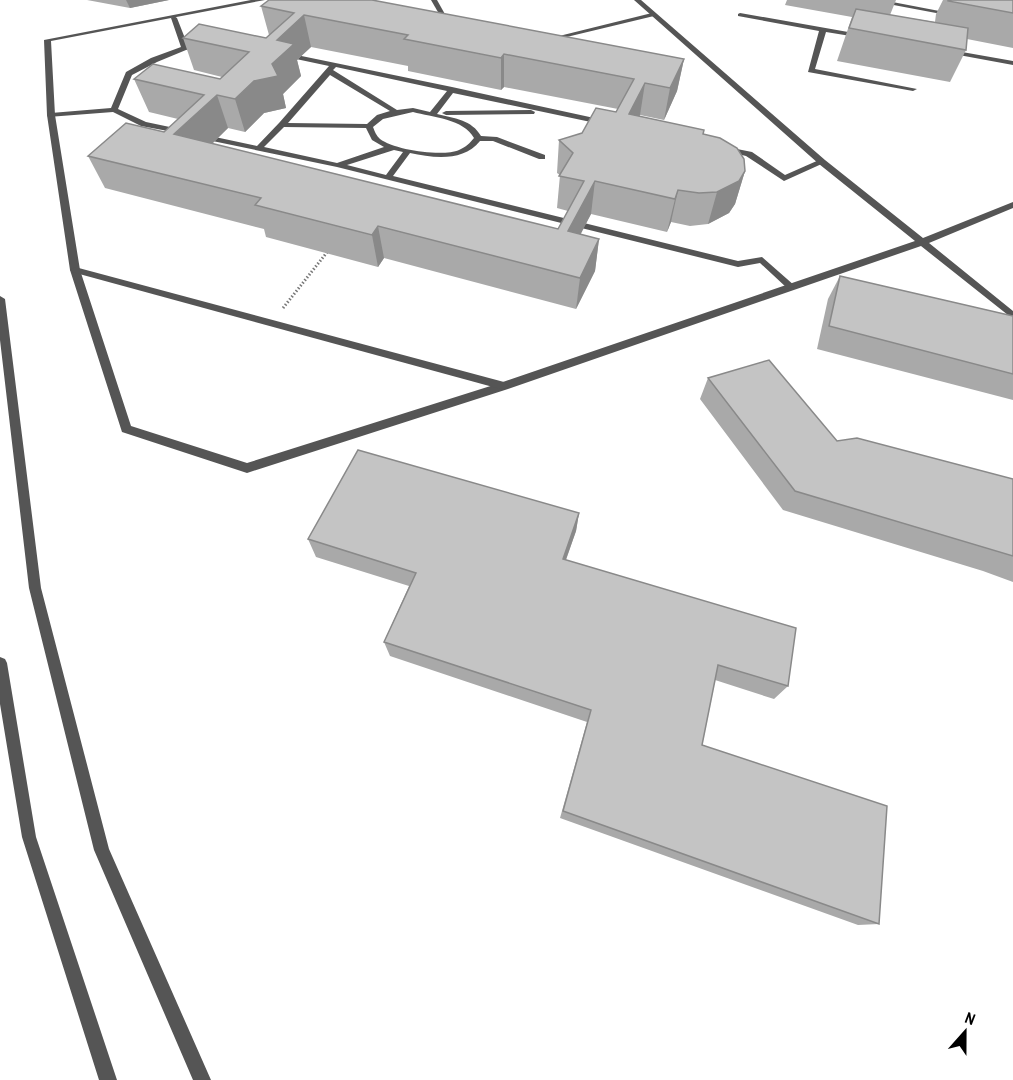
<svg xmlns="http://www.w3.org/2000/svg" width="1013" height="1080" font-family="'Archivo Narrow',sans-serif">
	<style>
		.lines { fill: none; stroke-linecap: round; stroke-linejoin: round }
		.path { stroke: #777; stroke-width: 3; stroke-dasharray: 1.5 2; stroke-linecap: butt }
		.service { fill: #555; fill-rule: evenodd }
		.pedestrian { fill: #555; fill-rule: evenodd }
		.tertiary { fill: #555; fill-rule: evenodd }
		.wall { fill: #a9a9a9; fill-rule: evenodd }
		.shaded-wall { fill: #898989 }
		.building { fill: #c4c4c4; stroke: #898989; stroke-width: 1.5; fill-rule: evenodd }
	</style>
	<rect width="100%" height="100%" fill="#fff"/>
	<g class="lines">
		<!-- path -->
		<path class="path" d="M283 308 328 251"/>
		<!-- service -->
		<g class="service">
			<path d="M251 0H265L51 41 55 115 80 270 131 426 247 463 500 383 915 241 819 164 634 0H641L825 160 923 238 1013 202V208L929 243 1013 311V319L921 246 508 389 247 473 122 432 70 270 47 115 44 40Z"/>
			<path d="M867 0H882L955 14 952 16Z"/>
			<path d="M740 13 865 35 866 36 863 38 826 32 815 69 917 89 913 91 808 72 819 31 738 16V14Z"/>
			<path d="M945 49 1013 61V65L948 53 944 51Z"/>
		</g>
		<!-- pedestrian -->
		<g class="pedestrian">
			<path d="M431 0H437L451 25 450 26H446Z"/>
			<path d="M652 13 654 14V16L550 41 547 39Z"/>
			<path d="M174 16 177 18 188 46 200 44 204 46 186 50 157 62 132 75 118 109 146 122 184 130V134L141 126 113 112 48 117 47 115 51 113 111 108 126 72 151 58 181 47 171 18Z"/>
			<path d="M282 52 452 87 608 121 609 123 605 125 453 93 437 114C454 118 472 120 481 136L497 137 545 155V159H539L493 141H480C463 162 434 158 410 153L393 176 738 261 762 257 795 286 790 289 787 288 760 263 738 267 337 167 198 138 197 136 201 134 257 146 279 123 329 66 282 56ZM336 67 447 91 430 112 413 108 397 110 333 70ZM330 75 390 111 377 115 367 124 288 123ZM413 112C432 117 464 119 474 138 470 143 466 147 459 150 443 157 394 150 380 139 376 135 375 132 373 127L383 119ZM284 127 366 128 372 140 384 147 337 163 264 147ZM394 150 403 152 386 175 347 165Z"/>
			<path d="M531 110 535 112 534 114 446 115 442 113 446 111Z"/>
			<path d="M722 146 752 152 785 175 819 160 826 162 784 181 746 156 722 150Z"/>
			<path d="M75 267 504 382 509 386 504 390 72 272 70 270Z"/>
		</g>
		<!-- tertiary -->
		<g class="tertiary">
			<path d="M0 296 5 299 41 588 109 849 211 1080H193L94 850 29 588 0 340Z"/>
			<path d="M0 657 5 659 7 663 36 837 117 1080H99L22 837 0 704Z"/>
		</g>
	</g>
	<!-- wall -->
	<g class="wall">
		<path d="M87 0H169L130 8Z"/>
		<path d="M787 0H896L890 15 935 22 936 14 943 0H1013V48L967 39 966 50 950 82 837 61 852 17 785 5Z"/>
		<path d="M261 6 684 59 677 91 664 120 640 115 639 116 703 134 745 171 735 204 729 213 708 224 690 226 671 222 667 232 591 214 580 234 599 239 595 271 576 309 384 258 378 267 266 237 264 229 105 188 88 156 164 132 178 119 149 112 134 79H220L222 77 194 70 183 38H266L269 35ZM311 47 408 66V71L501 90 504 87 618 109 616 112 582 133 559 140 557 173 560 175 557 208 568 211 558 229 212 144 228 128 245 132 264 113 286 108 283 94 301 76 297 60Z"/>
		<path d="M840 276 1013 316V400L817 349 828 299Z"/>
		<path d="M708 378 837 441 1013 479V582L983 571 783 510 700 399Z"/>
		<path d="M579 513 576 531 566 560 788 686 774 699 715 680 702 745 879 924 858 925 560 818 587 722 390 656 384 642 409 586 316 557 308 539Z"/>
	</g>
	<!-- shaded-wall -->
	<g class="shaded-wall">
		<path d="M126 0H169L130 8Z"/>
		<path d="M304 15 311 47 297 60 301 76 283 94 286 108 264 113 245 132 235 99 272 64 277 40Z"/>
		<path d="M504 54V87L501 90V58Z"/>
		<path d="M684 59 677 91 664 120 670 88Z"/>
		<path d="M645 83 640 115 624 146 629 114Z"/>
		<path d="M217 95 228 128 188 167 174 134Z"/>
		<path d="M745 171 735 204 729 213 708 224 717 192Z"/>
		<path d="M595 181 591 214 566 263 568 231Z"/>
		<path d="M678 190 671 222 667 232 675 199Z"/>
		<path d="M378 226 384 258 378 267 372 235Z"/>
		<path d="M599 239 595 271 576 309 580 278Z"/>
		<path d="M579 513 576 531 560 576 563 559Z"/>
	</g>
	<!-- building -->
	<g class="building">
		<path d="M269 0H372L684 59 670 88 645 83 629 114 704 130 703 134 720 138 737 148 744 159 745 171 739 181 717 192 699 193 678 190 675 199 595 181 568 231 599 239 580 278 378 226 372 235 255 205 261 198 88 156 126 123 164 132 204 95 134 79 153 64 220 79 249 52 183 38 199 24 266 38 294 13 261 6ZM304 15 408 35 404 39 501 58 504 54 634 79 616 112 596 108 582 133 559 140 573 153 559 176 584 181 558 229 174 134 217 95 235 99 254 81 278 76 272 64 294 44 277 40Z"/>
		<path d="M948 0H1013V13L948 1Z"/>
		<path d="M856 9 968 28 966 50 849 28Z"/>
		<path d="M840 276 1013 316V374L829 326Z"/>
		<path d="M769 360 837 441 857 438 1013 479V556L795 491 708 378Z"/>
		<path d="M358 450 579 513 563 559 796 628 788 686 718 665 702 745 887 806 879 924 563 811 591 710 384 642 416 573 308 539Z"/>
	</g>
	<!-- north arrow -->
	<g transform="translate(965 1032) rotate(21)" stroke="#ffffff" stroke-width="4.5" paint-order="stroke">
	<path d="M0-4.5L10 22L0 15L-10 22Z" fill="#000000"/>
	<text y="-9" font-size="16" font-weight="bold" text-anchor="middle" fill="#000000">N</text>
	</g>
</svg>
